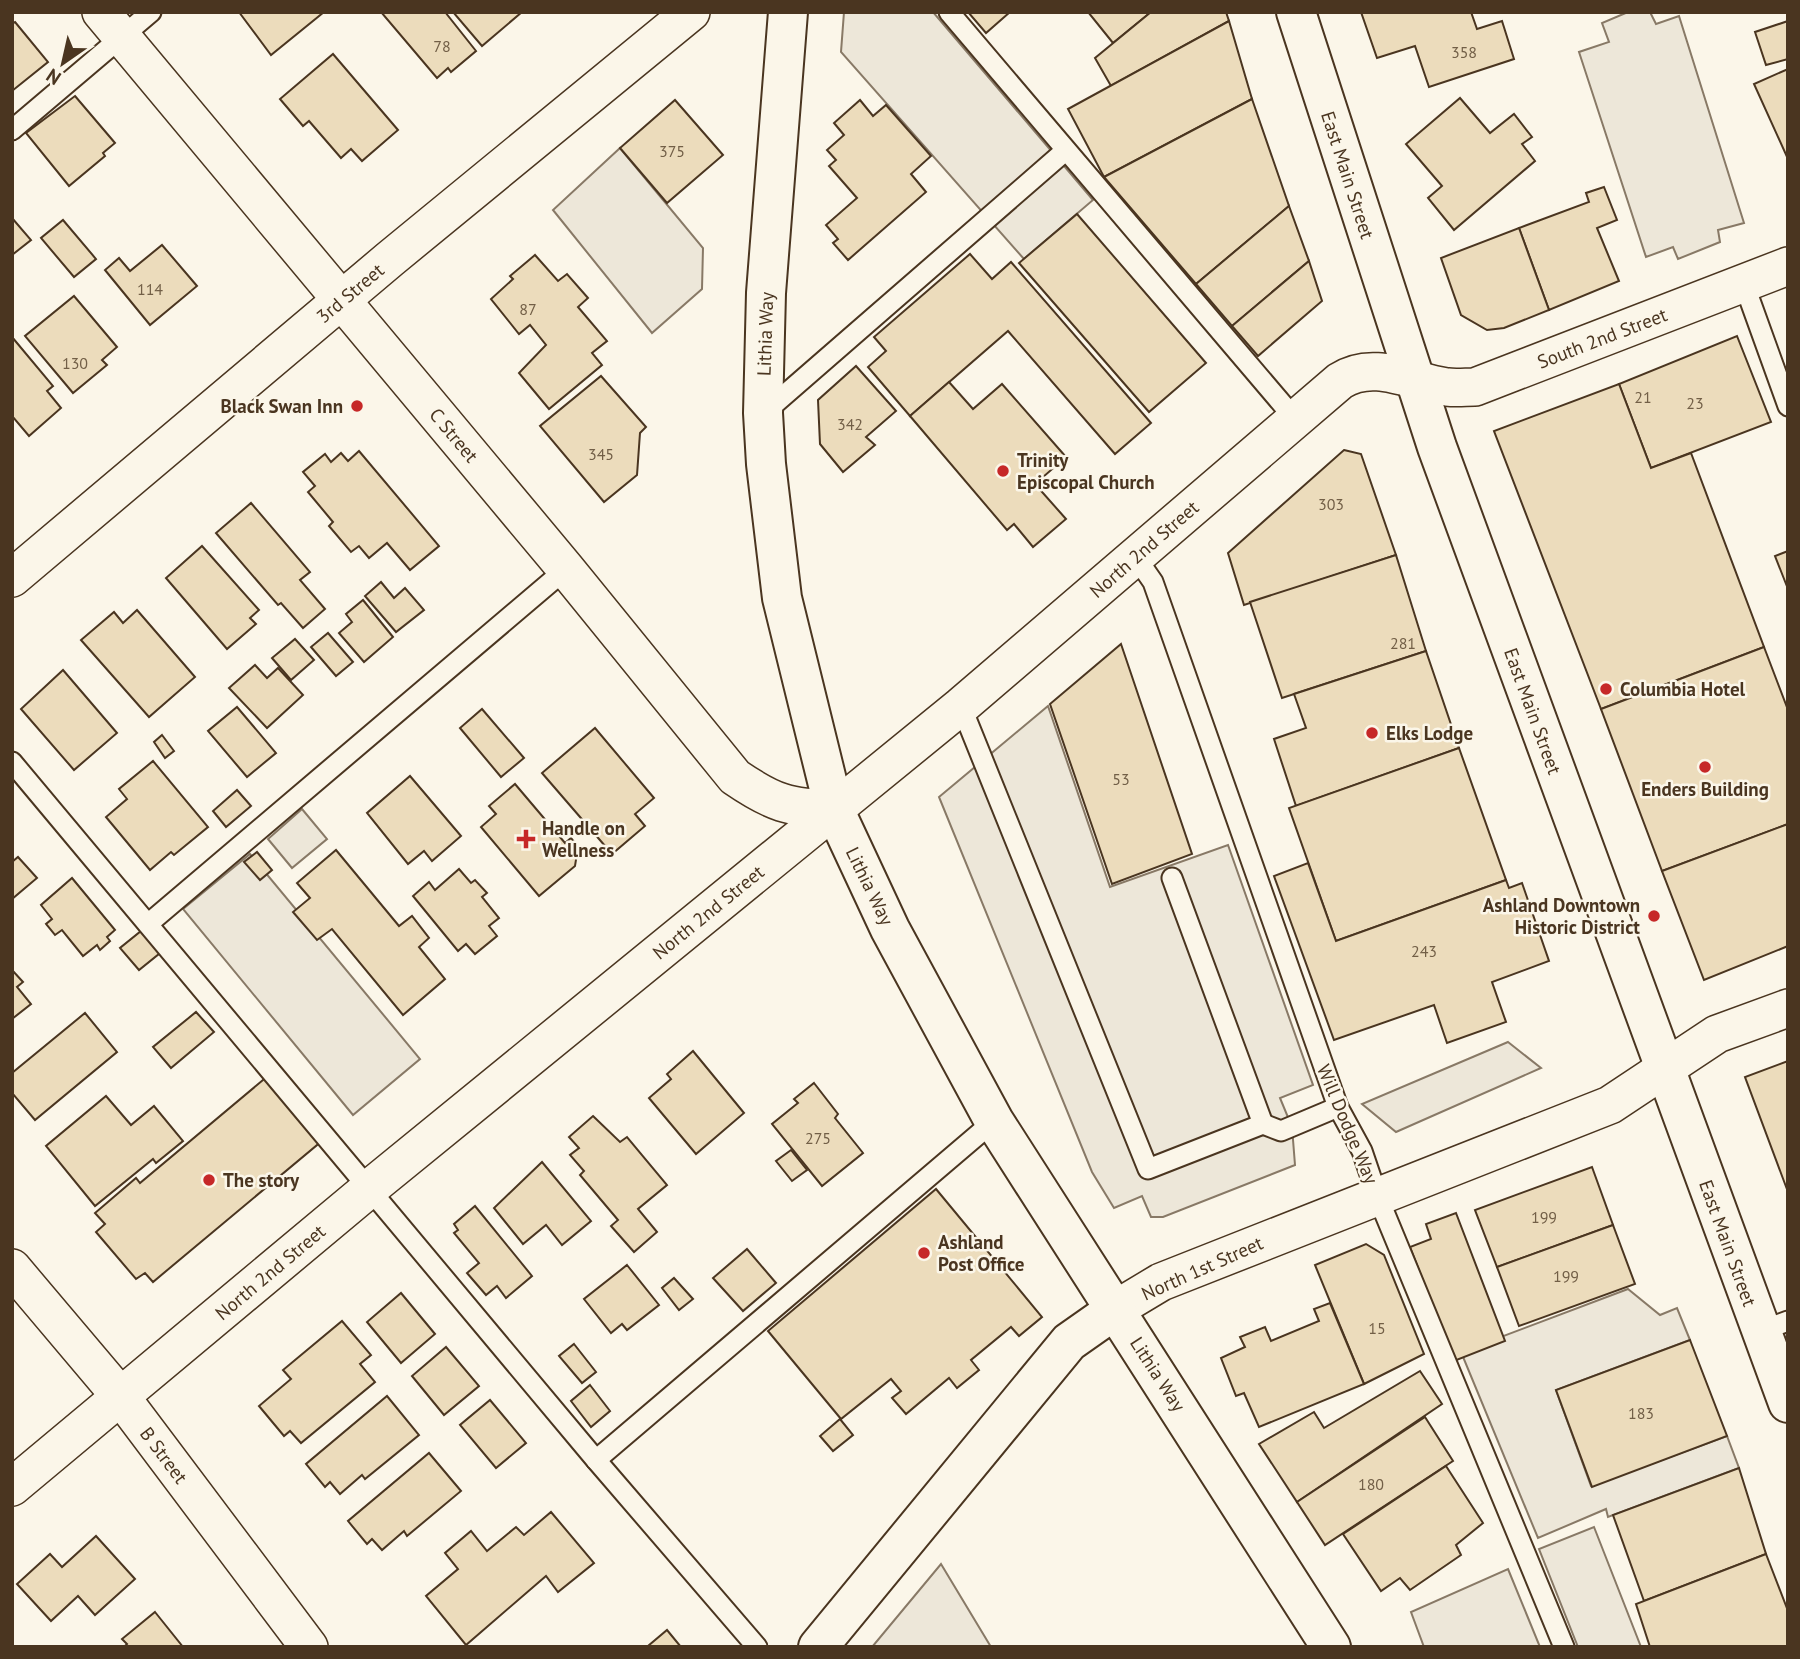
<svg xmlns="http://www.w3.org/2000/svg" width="1800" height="1659" font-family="'PT Sans',sans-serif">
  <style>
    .parking { fill: #ede7d9; stroke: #887966; stroke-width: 2 }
    .building { fill: #ecdcbc; stroke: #4a3520; stroke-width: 2 }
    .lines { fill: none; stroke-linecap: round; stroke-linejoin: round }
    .service-casing { stroke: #4a3520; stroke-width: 23 }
    .minor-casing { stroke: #4a3520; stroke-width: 40 }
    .tertiary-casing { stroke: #4a3520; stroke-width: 42 }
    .primary-casing { stroke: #4a3520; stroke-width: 42 }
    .service { stroke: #fbf6e9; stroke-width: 19 }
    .minor { stroke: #fbf6e9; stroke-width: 37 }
    .tertiary { stroke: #fbf6e9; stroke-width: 38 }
    .primary { stroke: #fbf6e9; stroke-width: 38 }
    .poi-dot { fill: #c62828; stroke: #fbf6e9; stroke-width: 2.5 }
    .labels { text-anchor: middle; stroke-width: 5; stroke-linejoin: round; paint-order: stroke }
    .number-label { font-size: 16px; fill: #725f47 }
    .street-label { font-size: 19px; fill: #4a3520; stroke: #fbf6e9 }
    .poi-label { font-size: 19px; font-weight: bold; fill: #4a3520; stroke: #fbf6e9; text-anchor: start }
  </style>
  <rect width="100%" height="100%" fill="#fbf6e9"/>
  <g class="parking">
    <polygon points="844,12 933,12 1093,200 1024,259 841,52"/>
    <polygon points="1628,12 1650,12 1656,24 1679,16 1744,223 1718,230 1720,242 1678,259 1673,247 1646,257 1579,52 1609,42 1602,23"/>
    <polygon points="620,148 703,248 702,289 652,333 553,210"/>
    <polygon points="1048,706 1110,887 1228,845 1313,1085 1280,1098 1292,1127 1295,1165 1163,1217 1151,1217 1142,1196 1114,1208 1092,1172 939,797"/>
    <polygon points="302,809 327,839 292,868 268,839"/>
    <polygon points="250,854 420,1059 353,1115 183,909"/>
    <polygon points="1508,1042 1541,1068 1396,1132 1362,1104"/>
    <polygon points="1628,1289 1660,1315 1677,1308 1690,1340 1556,1390 1591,1486 1727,1436 1739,1468 1608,1517 1606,1509 1538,1538 1461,1352"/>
    <polygon points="1594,1527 1641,1647 1578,1647 1539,1549"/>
    <polygon points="941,1564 991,1647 872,1647"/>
    <polygon points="1508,1569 1540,1647 1424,1647 1411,1612"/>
  </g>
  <g class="building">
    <polygon points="239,12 324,12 271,55"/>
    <polygon points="381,12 445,12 476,51 451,72 448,68 437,78"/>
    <polygon points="453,12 522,12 482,46"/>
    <polygon points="968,12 1010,12 986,33"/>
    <polygon points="1088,12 1151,12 1113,43"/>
    <polygon points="1151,12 1226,12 1229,21 1111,86 1095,58"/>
    <polygon points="1361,12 1471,12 1477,29 1502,21 1514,59 1429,87 1415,46 1377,58"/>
    <polygon points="1229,21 1252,99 1104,177 1068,109"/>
    <polygon points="1788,21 1788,59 1766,65 1755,32"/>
    <polygon points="15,22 48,62 12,91 12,24"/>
    <polygon points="333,54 398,130 362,161 351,149 341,158 309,121 303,126 280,99"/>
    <polygon points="1788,69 1788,159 1754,84"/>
    <polygon points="75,96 115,143 103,153 105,156 69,186 26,133"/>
    <polygon points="1460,98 1490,133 1514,114 1532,137 1522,144 1535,161 1454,230 1428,198 1442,186 1406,144"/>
    <polygon points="1252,99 1289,206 1196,284 1104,177"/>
    <polygon points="675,100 723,155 667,203 620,148"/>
    <polygon points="860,100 873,116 886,105 931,156 911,174 926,192 848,260 833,243 838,239 826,225 857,198 829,166 836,160 827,150 844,135 834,123"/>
    <polygon points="1604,187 1617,220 1597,228 1619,281 1549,310 1519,228 1589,202 1586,193"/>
    <polygon points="1289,206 1309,261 1232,326 1196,284"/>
    <polygon points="1077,214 1206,363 1149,412 1019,263"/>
    <polygon points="12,218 31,240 12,255"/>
    <polygon points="63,220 96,259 74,277 41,238"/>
    <polygon points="1519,228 1549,310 1504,328 1487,330 1461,315 1441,258"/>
    <polygon points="162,245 197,286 150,325 105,270 119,258 130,271"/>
    <polygon points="970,254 992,279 1011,262 1151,423 1115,454 1008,331 910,416 868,367 886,351 874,337"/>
    <polygon points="535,255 558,281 567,274 588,298 578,307 607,341 592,353 602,365 549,409 519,373 546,345 530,325 519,334 491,299 513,279 510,276"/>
    <polygon points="1309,261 1322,301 1258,356 1232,326"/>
    <polygon points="74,296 117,347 102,360 107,365 73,393 25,336"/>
    <polygon points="1737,336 1771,422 1651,468 1619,384"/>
    <polygon points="12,337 53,386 47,391 61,408 29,436 12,416"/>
    <polygon points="856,366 896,411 866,437 875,445 843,472 820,444 818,400"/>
    <polygon points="601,376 646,427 640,433 637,475 604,502 540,426"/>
    <polygon points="949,382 973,409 1002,384 1066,457 1035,484 1066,519 1033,547 1014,524 1007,530 910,416"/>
    <polygon points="1619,384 1651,468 1691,453 1764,647 1601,709 1494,431"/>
    <polygon points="1344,450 1361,454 1396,555 1244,605 1228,553"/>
    <polygon points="359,451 439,546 410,570 387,543 369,558 359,546 351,552 329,526 333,522 308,492 315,486 303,472 325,454 331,462 341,453 348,461"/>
    <polygon points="251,503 310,572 300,580 325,609 303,628 281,603 278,605 216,533"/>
    <polygon points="202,546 259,610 250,618 256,624 227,649 166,578"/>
    <polygon points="1788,551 1788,589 1775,556"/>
    <polygon points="1396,555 1426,651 1282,698 1250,602"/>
    <polygon points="381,582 394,598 405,588 424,610 396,632 365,596"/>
    <polygon points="363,600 393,637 364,662 339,633 352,622 346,614"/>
    <polygon points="137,610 195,677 149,717 81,640 114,612 123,623"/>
    <polygon points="328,633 353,662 336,676 311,647"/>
    <polygon points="295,639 314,660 291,680 272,658"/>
    <polygon points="1121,644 1192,854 1112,884 1050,704"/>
    <polygon points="1764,647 1788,710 1788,824 1662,871 1601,709"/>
    <polygon points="1426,651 1459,748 1296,806 1274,739 1306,728 1294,694"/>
    <polygon points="255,665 267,678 278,668 303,695 267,728 229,688"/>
    <polygon points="63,670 117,733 74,770 21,709"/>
    <polygon points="237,707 276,753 247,777 208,731"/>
    <polygon points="482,709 524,758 501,777 460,728"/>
    <polygon points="595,728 654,798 635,814 645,826 612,854 542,773"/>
    <polygon points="162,735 174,751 165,758 154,742"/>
    <polygon points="1459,748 1506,880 1336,941 1289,808"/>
    <polygon points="153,761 208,827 174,855 171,852 150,870 106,817 127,799 119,789"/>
    <polygon points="410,776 461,836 432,861 424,851 408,864 367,813"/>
    <polygon points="515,784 565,843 571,838 578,847 575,866 539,896 481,827 496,814 489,806"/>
    <polygon points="237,790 251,806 226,827 213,811"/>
    <polygon points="1788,824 1788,946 1704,980 1662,871"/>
    <polygon points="336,850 399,926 412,916 429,938 419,947 445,979 403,1015 332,929 317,940 293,912 310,898 297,883"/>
    <polygon points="257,852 272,870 260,880 244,862"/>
    <polygon points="18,857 37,878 12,899 12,862"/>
    <polygon points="1308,863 1336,941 1506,880 1509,888 1522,883 1549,961 1492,982 1506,1022 1447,1043 1434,1005 1334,1040 1274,876"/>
    <polygon points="459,869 471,883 475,880 487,893 482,897 499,918 489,926 497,936 475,954 466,944 458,951 413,896 429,882 435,890"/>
    <polygon points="72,878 115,930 107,937 110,941 100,950 97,945 83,956 62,930 55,935 46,924 52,919 41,905"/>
    <polygon points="146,927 165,949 139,970 120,948"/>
    <polygon points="12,970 23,982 17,987 31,1004 12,1019"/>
    <polygon points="196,1012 214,1032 171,1068 153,1047"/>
    <polygon points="85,1013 117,1052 35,1120 12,1093 12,1073"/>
    <polygon points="693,1051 744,1113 696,1154 649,1098 671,1079 667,1074"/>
    <polygon points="1788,1061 1788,1192 1745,1077"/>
    <polygon points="269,1075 323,1140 153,1282 145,1273 136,1279 96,1232 105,1224 95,1213 136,1178 140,1183"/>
    <polygon points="814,1083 838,1114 835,1118 863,1153 822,1186 772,1124 798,1103 794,1099"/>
    <polygon points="106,1096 131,1125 154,1106 183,1141 156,1163 153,1159 95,1206 46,1146"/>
    <polygon points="593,1116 620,1142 627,1137 667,1185 638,1209 657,1232 634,1252 611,1226 618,1220 580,1175 584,1171 570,1155 579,1148 569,1137"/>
    <polygon points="791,1150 807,1170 792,1181 776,1161"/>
    <polygon points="542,1162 591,1221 562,1245 546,1225 523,1244 494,1208"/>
    <polygon points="1592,1167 1613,1225 1497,1267 1475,1210"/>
    <polygon points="936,1189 1042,1317 1019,1336 1011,1327 971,1360 979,1370 957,1388 949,1378 906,1414 892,1398 901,1391 891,1379 841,1419 768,1331"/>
    <polygon points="475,1206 532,1276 506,1298 497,1286 486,1295 467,1273 479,1263 454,1233 458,1230 454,1224"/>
    <polygon points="1456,1213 1505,1341 1454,1361 1410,1247 1431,1239 1426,1224"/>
    <polygon points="1613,1225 1635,1284 1519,1326 1497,1267"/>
    <polygon points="1366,1244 1384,1255 1424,1354 1364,1384 1315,1265"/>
    <polygon points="747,1249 776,1283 743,1311 713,1278"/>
    <polygon points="627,1265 659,1305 627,1330 622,1324 611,1333 584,1299"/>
    <polygon points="674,1278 693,1299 679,1310 662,1288"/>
    <polygon points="401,1293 435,1334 401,1363 367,1322"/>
    <polygon points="1330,1303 1364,1384 1259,1427 1244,1393 1236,1396 1221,1358 1245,1347 1240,1337 1265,1327 1271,1341 1319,1321 1314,1309"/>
    <polygon points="342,1321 371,1355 360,1364 375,1382 301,1443 290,1431 284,1436 259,1406 291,1379 283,1370"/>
    <polygon points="1690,1340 1727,1436 1592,1487 1556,1390"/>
    <polygon points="574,1344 596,1372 582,1383 559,1356"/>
    <polygon points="446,1347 479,1386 444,1415 412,1376"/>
    <polygon points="1420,1371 1442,1404 1297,1502 1259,1444 1314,1412 1324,1428"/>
    <polygon points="590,1385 610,1411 591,1427 571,1401"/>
    <polygon points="387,1396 419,1435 365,1479 362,1475 340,1494 330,1482 325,1487 306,1464"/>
    <polygon points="490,1400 526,1443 496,1468 460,1425"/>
    <polygon points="1425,1417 1453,1461 1325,1545 1297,1502"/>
    <polygon points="840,1419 853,1435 833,1451 820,1436"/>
    <polygon points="429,1453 461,1491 407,1536 404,1531 382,1550 372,1539 367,1544 348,1521"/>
    <polygon points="1446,1466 1483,1523 1456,1545 1461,1555 1410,1590 1400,1578 1381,1591 1343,1534"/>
    <polygon points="1739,1468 1766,1554 1644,1601 1613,1515"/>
    <polygon points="551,1512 594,1563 558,1592 546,1576 466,1645 426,1596 458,1569 445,1553 471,1531 487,1551 516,1527 524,1535"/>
    <polygon points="96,1536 135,1579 95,1615 78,1596 51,1621 17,1584 50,1554 62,1567"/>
    <polygon points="1766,1554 1788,1611 1788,1647 1650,1647 1636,1604"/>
    <polygon points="155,1612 183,1647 124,1647 127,1644 122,1639"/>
    <polygon points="667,1630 681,1647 648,1647 648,1646"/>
  </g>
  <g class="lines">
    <defs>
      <g id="service">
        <polyline points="949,12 1295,419"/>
        <polyline points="12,130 151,12"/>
        <polyline points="1744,284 1788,406"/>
        <polyline points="765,412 1065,151"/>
        <polyline points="1135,556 1153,582 1338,1107 1362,1151 1377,1195 1564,1647"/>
        <polyline points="961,706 1148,1169 1263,1124 1172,878"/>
        <polyline points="12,762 596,1460 757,1647"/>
        <polyline points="148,924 566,569"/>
        <polyline points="1263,1124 1281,1131 1338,1107"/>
        <polyline points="1761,1331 1788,1321"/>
        <polyline points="596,1460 994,1121"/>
      </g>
      <g id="minor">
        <path d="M 101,12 L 566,569 L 735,777 C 773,803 789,808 834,809"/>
        <polyline points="12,578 390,259 691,12"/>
        <polyline points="12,1268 121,1397 309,1647"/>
        <polyline points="1116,1309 1161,1282 1610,1105 1717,1034 1788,1008"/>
        <path d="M 12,1487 L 370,1188 L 961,706 L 1340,381 C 1374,359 1411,382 1447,387 C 1456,388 1466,387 1475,387 L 1788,266"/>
      </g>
      <polyline id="tertiary" points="818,1647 1069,1342 1116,1309"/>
      <g id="primary">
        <polyline points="788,12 766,293 763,413 766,464 782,598 834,809 890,929 994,1121 1331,1647"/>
        <polyline points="1296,12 1437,447 1788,1403"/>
      </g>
    </defs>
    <use href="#service" class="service-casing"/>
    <use href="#minor" class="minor-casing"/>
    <use href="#tertiary" class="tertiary-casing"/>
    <use href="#primary" class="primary-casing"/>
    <use href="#service" class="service"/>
    <use href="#minor" class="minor"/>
    <use href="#tertiary" class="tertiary"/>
    <use href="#primary" class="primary"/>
  </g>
  <g class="poi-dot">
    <circle cx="357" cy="406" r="7"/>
    <circle cx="1003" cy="471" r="7"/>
    <circle cx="1606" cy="689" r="7"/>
    <circle cx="1372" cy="733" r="7"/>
    <circle cx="1705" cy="767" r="7"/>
    <path d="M522.5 828.5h7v7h7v7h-7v7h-7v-7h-7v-7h7z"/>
    <circle cx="1654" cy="916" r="7"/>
    <circle cx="209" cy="1180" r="7"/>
    <circle cx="924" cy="1253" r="7"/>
  </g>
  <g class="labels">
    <g class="number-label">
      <text x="442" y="52">78</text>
      <text x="1464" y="58">358</text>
      <text x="672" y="157">375</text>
      <text x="150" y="295">114</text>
      <text x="528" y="315">87</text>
      <text x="75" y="369">130</text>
      <text x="1643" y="403">21</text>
      <text x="1695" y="409">23</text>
      <text x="850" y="430">342</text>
      <text x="601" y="460">345</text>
      <text x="1331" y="510">303</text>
      <text x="1403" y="649">281</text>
      <text x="1121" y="785">53</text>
      <text x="1424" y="957">243</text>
      <text x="818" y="1144">275</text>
      <text x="1544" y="1223">199</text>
      <text x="1566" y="1282">199</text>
      <text x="1377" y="1334">15</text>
      <text x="1641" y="1419">183</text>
      <text x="1371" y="1490">180</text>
    </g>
    <g class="street-label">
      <text transform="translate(1348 175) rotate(72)" y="7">East Main Street</text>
      <text transform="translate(350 293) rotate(-40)" y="7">3rd Street</text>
      <text transform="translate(765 334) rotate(-88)" y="7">Lithia Way</text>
      <text transform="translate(1602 338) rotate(-21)" y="7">South 2nd Street</text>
      <text transform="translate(454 435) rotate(50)" y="7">C Street</text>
      <text transform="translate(1144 549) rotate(-41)" y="7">North 2nd Street</text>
      <text transform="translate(1533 711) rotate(70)" y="7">East Main Street</text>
      <text transform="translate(870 886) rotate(64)" y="7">Lithia Way</text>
      <text transform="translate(708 912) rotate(-39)" y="7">North 2nd Street</text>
      <text transform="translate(1348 1124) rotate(67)" y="7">Will Dodge Way</text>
      <text transform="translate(1728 1243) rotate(70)" y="7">East Main Street</text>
      <text transform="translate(1202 1268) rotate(-24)" y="7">North 1st Street</text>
      <text transform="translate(270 1272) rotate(-40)" y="7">North 2nd Street</text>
      <text transform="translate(1158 1374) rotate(57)" y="7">Lithia Way</text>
      <text transform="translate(164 1455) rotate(53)" y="7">B Street</text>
    </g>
    <g class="poi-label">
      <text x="343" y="413" text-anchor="end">Black Swan Inn</text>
      <text x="1017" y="467">Trinity<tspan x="1017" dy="22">Episcopal Church</tspan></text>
      <text x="1620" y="696">Columbia Hotel</text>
      <text x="1386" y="740">Elks Lodge</text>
      <text x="1705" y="796" text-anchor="middle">Enders Building</text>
      <text x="542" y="835">Handle on<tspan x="542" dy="22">Wellness</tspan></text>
      <text x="1640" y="912" text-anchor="end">Ashland Downtown<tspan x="1640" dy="22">Historic District</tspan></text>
      <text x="223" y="1187">The story</text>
      <text x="938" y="1249">Ashland<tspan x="938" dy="22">Post Office</tspan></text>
    </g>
  </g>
  <rect width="1800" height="1659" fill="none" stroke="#4a3520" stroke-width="28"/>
  <g transform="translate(63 63) rotate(214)" stroke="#fbf6e9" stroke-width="5" paint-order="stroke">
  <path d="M0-5L12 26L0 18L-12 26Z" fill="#4a3520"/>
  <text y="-10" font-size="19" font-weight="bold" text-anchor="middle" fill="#4a3520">N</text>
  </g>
</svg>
